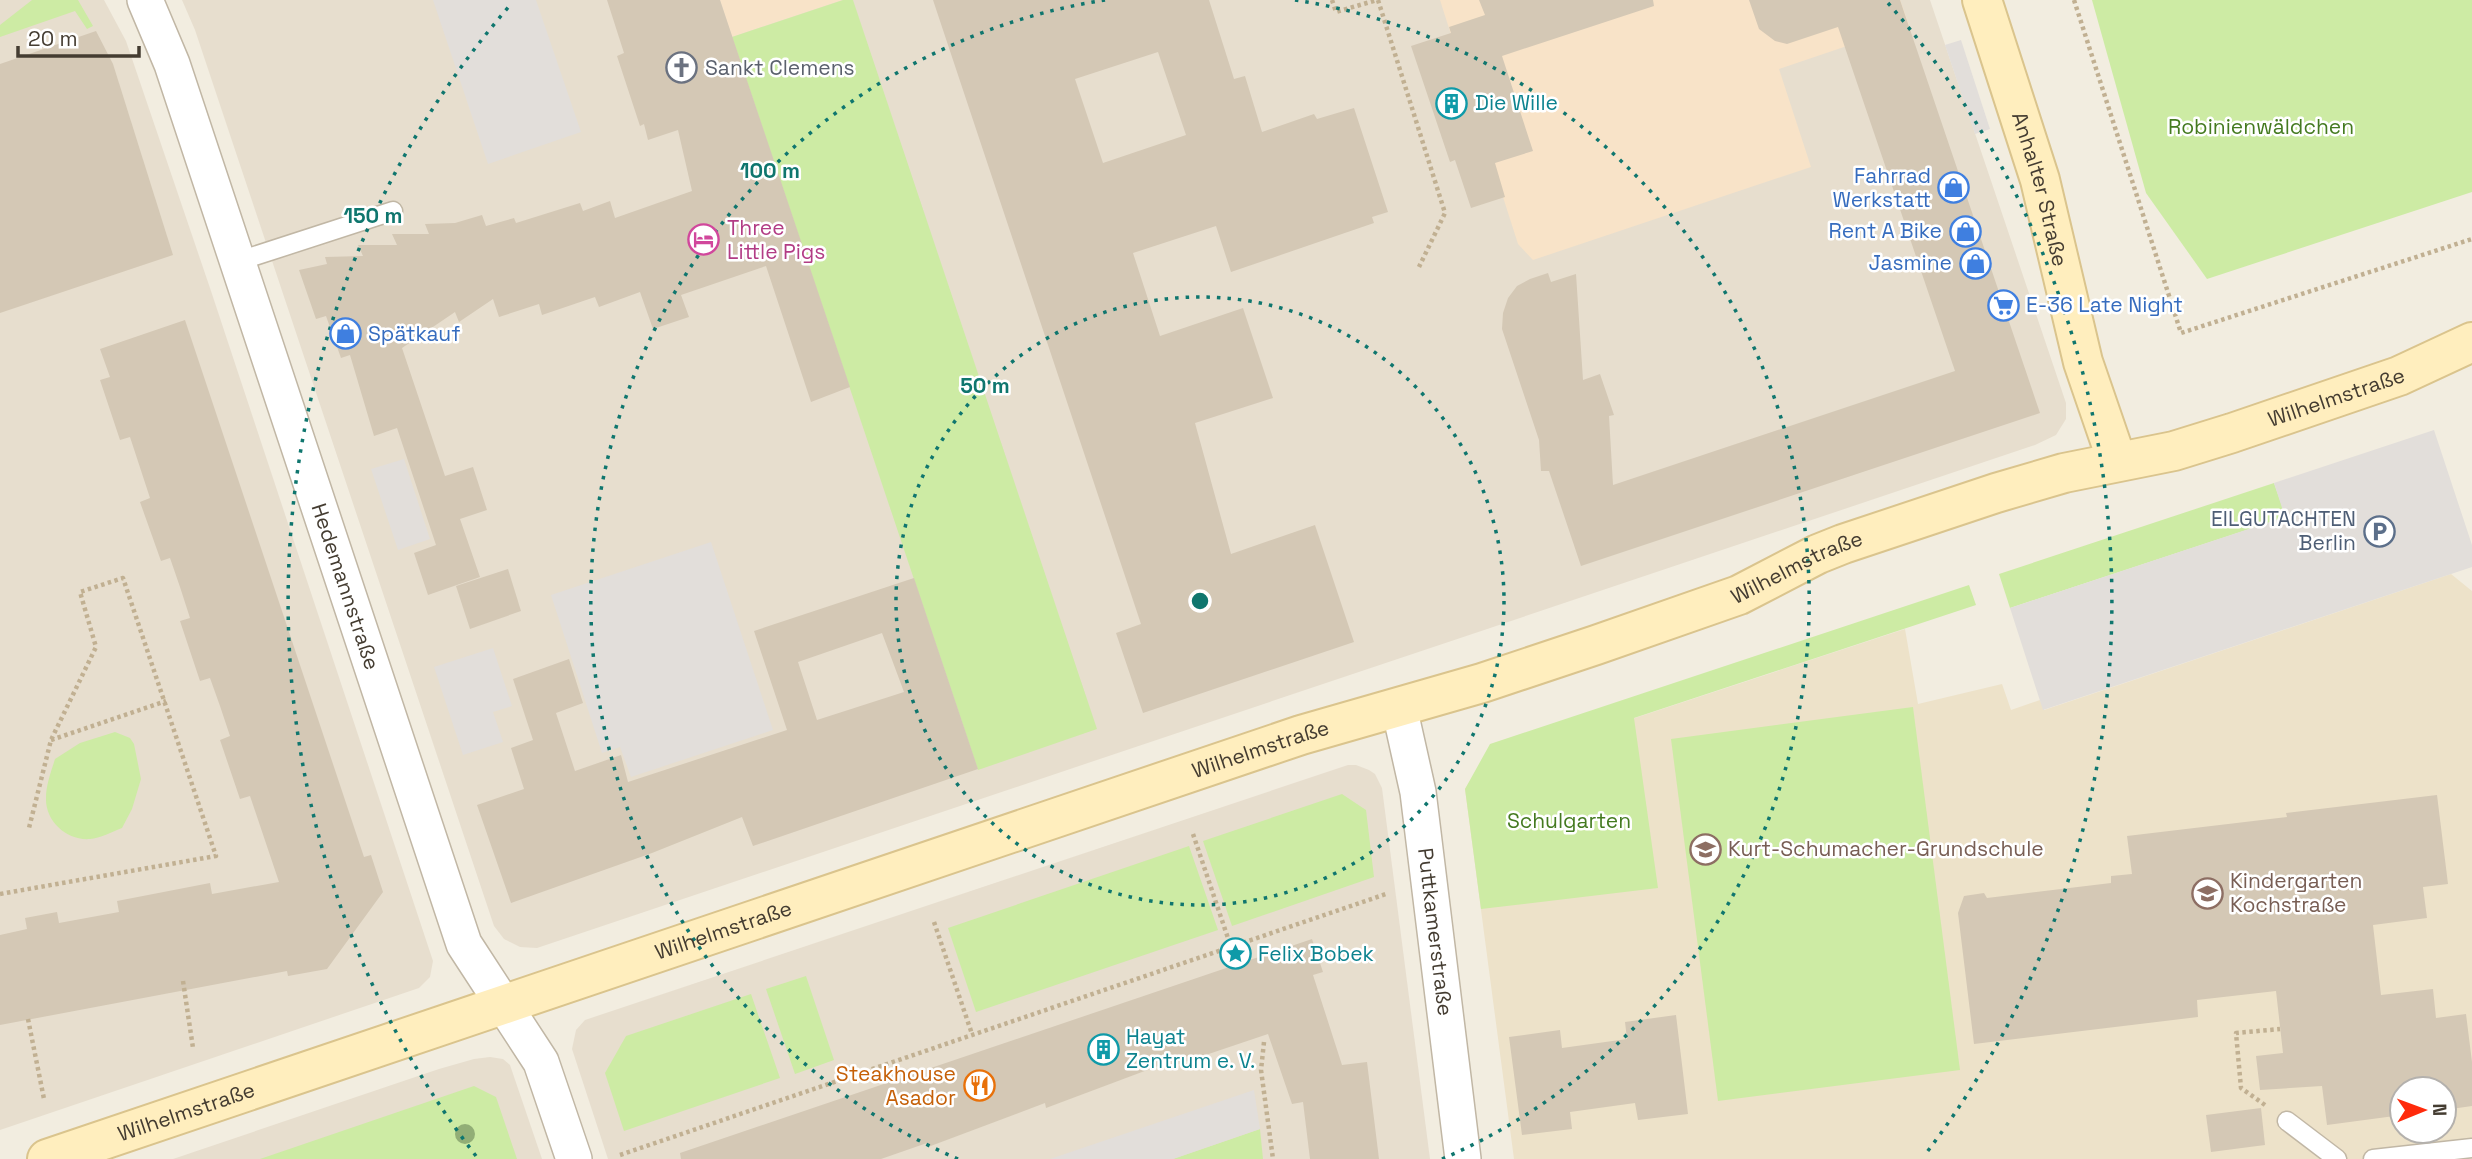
<svg xmlns="http://www.w3.org/2000/svg" width="2472" height="1159" font-family="'Space Grotesk',sans-serif">
  <style>
    .residential { fill: #e7dece }
    .commercial { fill: #f8e3c8 }
    .education { fill: #ede2c9; fill-rule: evenodd }
    .green { fill: #cdeba4 }
    .parking { fill: #e2deda }
    .building { fill: #d4c8b5; fill-rule: evenodd }
    .lines { fill: none; stroke-linecap: round; stroke-linejoin: round }
    .lane-casing { stroke: #c1b7a5; stroke-width: 21 }
    .street-casing { stroke: #c1b7a5; stroke-width: 38 }
    .secondary-casing { stroke: #dac48d; stroke-width: 42 }
    .path { stroke: #c1b092; stroke-width: 4.5; stroke-dasharray: 3.5 3.5; stroke-linecap: butt }
    .lane { stroke: #fff; stroke-width: 18 }
    .street { stroke: #fff; stroke-width: 35 }
    .secondary { stroke: #ffeebe; stroke-width: 38 }
    .tree { fill: #92ae76 }
    .ring { fill: none; stroke: #0f766e; stroke-width: 3.5; stroke-dasharray: 3.5 7 }
    .labels { text-anchor: middle; stroke-width: 5; stroke-linejoin: round; paint-order: stroke }
    .worship-label { font-size: 21px; fill: #5b616d; stroke: #fff; text-anchor: start }
    .culture-label { font-size: 21px; fill: #0d838f; stroke: #fff; text-anchor: start }
    .park-label { font-size: 21px; fill: #447a20; stroke: #fff }
    .shop-label { font-size: 21px; fill: #366cbe; stroke: #fff; text-anchor: end }
    .street-label { font-size: 21px; fill: #443c31; stroke: #fff }
    .hotel-label { font-size: 21px; fill: #b23c85; stroke: #fff; text-anchor: start }
    .service-label { font-size: 21px; fill: #4e5e75; stroke: #fff; text-anchor: end }
    .education-label { font-size: 21px; fill: #785e54; stroke: #fff; text-anchor: start }
    .food-label { font-size: 21px; fill: #c56008; stroke: #fff; text-anchor: end }
    .centre { fill: #0f766e; stroke: #fff; stroke-width: 3.5 }
    .ring-label { font-size: 21px; text-anchor: middle; font-weight: bold; fill: #0f766e; stroke: #fff; stroke-width: 5; stroke-linejoin: round; paint-order: stroke }
  </style>
  <rect width="100%" height="100%" fill="#f2ede0"/>
  <g class="residential">
    <polygon points="0,0 104,0 126,41 211,291 433,961 430,977 419,988 0,1130"/>
    <polygon points="182,0 1930,0 2066,403 2066,419 2056,435 2035,445 537,948 520,947 504,939 494,926 195,30"/>
    <polygon points="1348,765 1356,765 1369,770 1375,774 1382,788 1430,1159 608,1159 572,1049 576,1030 585,1020"/>
    <polygon points="490,1057 503,1059 510,1065 542,1159 173,1159 439,1069 474,1059"/>
  </g>
  <g class="commercial">
    <polygon points="720,0 843,0 732,37"/>
    <polygon points="1440,0 1900,0 1909,25 1779,69 1811,167 1533,260 1518,244"/>
  </g>
  <path class="education" d="M 2451,574 L 2472,591 L 2472,1159 L 1514,1159 L 1465,789 L 1477,770 L 1905,629 L 1918,704 L 2002,684 L 2011,710 L 2040,700 L 2044,710 ZM 2402,1089 L 2444,1089 L 2444,1131 L 2402,1131 Z"/>
  <g class="green">
    <polygon points="32,0 78,0 93,26 87,29 75,11 0,37 0,25"/>
    <polygon points="843,0 853,0 1097,729 978,770 732,37"/>
    <polygon points="2092,0 2472,0 2472,192 2207,279 2146,193"/>
    <polygon points="2274,483 2286,517 2010,608 1999,574"/>
    <polygon points="1969,585 1976,605 1634,718 1658,888 1481,909 1465,789 1490,744"/>
    <polygon points="1913,707 1960,1070 1718,1101 1671,739"/>
    <path d="M 115,732 L 130,738 L 134,744 L 141,779 L 132,809 L 122,828 C 112,832 100,838 90,839 C 67,841 45,821 46,798 C 46,785 51,772 55,759 L 80,743 Z"/>
    <polygon points="1342,794 1366,810 1374,877 1232,926 1203,841"/>
    <polygon points="1189,846 1218,930 976,1012 948,928"/>
    <polygon points="806,976 834,1060 795,1074 766,989"/>
    <polygon points="751,994 780,1078 624,1131 605,1073 626,1036"/>
    <polygon points="474,1086 496,1097 517,1159 260,1159"/>
    <polygon points="1260,1129 1263,1159 1173,1159"/>
  </g>
  <g class="parking">
    <polygon points="433,0 536,0 581,132 488,164"/>
    <polygon points="1961,40 1990,129 1975,134 1945,45"/>
    <polygon points="2434,430 2472,545 2472,567 2043,710 2010,608 2285,517 2274,483"/>
    <polygon points="404,459 430,539 398,550 371,469"/>
    <polygon points="711,542 773,730 631,777 620,747 602,753 551,595"/>
    <polygon points="493,648 512,706 493,712 503,742 463,755 434,667"/>
    <polygon points="1254,1090 1260,1129 1173,1159 1050,1159"/>
  </g>
  <g class="building">
    <polygon points="607,0 720,0 850,387 811,402 766,266 681,295 689,317 653,329 640,292 599,307 595,297 542,315 539,304 499,317 493,299 459,322 455,312 402,348 445,476 473,467 487,510 460,519 480,577 428,595 414,553 436,545 397,428 374,436 350,355 341,358 326,316 316,319 299,270 327,264 325,257 363,256 358,245 397,245 392,234 429,234 425,224 455,223 482,215 486,226 514,218 516,223 580,203 583,211 610,201 615,218 692,191 678,130 648,140 644,124 640,126 617,56 624,53"/>
    <path d="M 933,0 L 1209,0 L 1234,79 L 1245,76 L 1262,132 L 1314,114 L 1317,119 L 1354,108 L 1388,212 L 1372,217 L 1374,223 L 1231,272 L 1216,226 L 1133,253 L 1160,336 L 1243,308 L 1273,398 L 1195,423 L 1231,554 L 1315,525 L 1354,642 L 1143,713 L 1116,633 L 1141,624 ZM 1158,52 L 1186,135 L 1103,163 L 1075,79 Z"/>
    <polygon points="1479,0 1653,0 1654,6 1502,56 1533,151 1495,163 1505,197 1471,208 1455,160 1450,162 1411,46 1451,33 1449,27 1485,15"/>
    <polygon points="1749,0 1900,0 2040,413 1581,566 1549,471 1541,471 1539,440 1502,329 1503,313 1508,298 1517,286 1530,279 1548,273 1551,282 1576,274 1583,380 1600,374 1614,415 1609,416 1613,485 1955,371 1838,27 1787,44 1775,41 1759,29"/>
    <polygon points="96,31 113,64 173,255 0,313 0,64"/>
    <polygon points="185,320 364,857 371,855 383,892 327,969 288,976 287,971 0,1025 0,935 27,929 25,918 57,912 59,923 119,912 117,901 210,883 212,894 279,882 250,796 240,799 220,740 230,736 220,706 210,678 200,681 180,621 190,618 180,587 170,558 161,561 140,502 150,498 130,437 120,440 100,380 110,377 100,349"/>
    <polygon points="508,569 521,611 470,629 456,586"/>
    <path d="M 914,578 L 978,769 L 753,846 L 742,817 L 652,853 L 511,903 L 477,805 L 524,789 L 511,748 L 533,740 L 513,679 L 569,659 L 583,703 L 556,713 L 575,771 L 621,755 L 628,782 L 787,730 L 754,631 ZM 882,633 L 904,692 L 817,720 L 798,662 Z"/>
    <polygon points="2437,795 2448,884 2423,887 2427,918 2373,925 2381,995 2433,989 2436,1018 2466,1014 2472,1062 2472,1106 2444,1110 2444,1089 2402,1089 2402,1115 2327,1125 2322,1086 2260,1090 2256,1056 2283,1053 2276,991 2197,1000 2198,1017 1974,1044 1958,913 1964,896 1984,893 1987,898 2111,883 2111,876 2132,874 2127,836 2287,817 2286,813"/>
    <polygon points="1312,939 1323,972 1313,975 1342,1065 1367,1062 1379,1159 1310,1159 1303,1102 1292,1104 1268,1034 1167,1068 1166,1063 1046,1108 1045,1103 928,1147 927,1143 881,1159 681,1159 680,1153"/>
    <polygon points="1676,1015 1688,1114 1638,1120 1635,1103 1570,1112 1572,1129 1522,1135 1509,1037 1560,1030 1562,1048 1627,1039 1625,1022"/>
    <polygon points="2261,1108 2265,1145 2211,1152 2206,1115"/>
  </g>
  <g class="lines">
    <defs>
      <g id="lane">
        <polyline points="236,262 393,211"/>
        <polyline points="2287,1121 2337,1159"/>
        <polyline points="2373,1159 2472,1148"/>
      </g>
      <g id="street">
        <path id="s1" d="M 145,0 L 172,64 L 464,944 L 541,1062 L 574,1159"/>
        <path id="s2" d="M 1399,707 L 1418,792 L 1463,1159"/>
      </g>
      <g id="secondary">
        <path id="s3" d="M 1982,0 L 2040,180 L 2083,362 L 2117,461"/>
        <path id="s4" d="M 47,1159 L 1301,735 L 1482,683 L 1596,645 L 1739,595 L 1818,554 L 1843,544 L 1996,493 L 2064,473 L 2174,451 L 2232,433 L 2399,376 L 2472,342"/>
      </g>
    </defs>
    <use href="#lane" class="lane-casing"/>
    <use href="#street" class="street-casing"/>
    <use href="#secondary" class="secondary-casing"/>
    <g class="path">
      <polyline points="1332,0 1336,12 1377,0"/>
      <polyline points="1378,0 1445,213 1419,267"/>
      <polyline points="2074,0 2181,333 2472,239"/>
      <polyline points="51,740 166,701"/>
      <polyline points="1193,834 1237,965"/>
      <polyline points="0,894 216,856 123,578 80,592 96,647 51,740 29,828"/>
      <polyline points="934,922 972,1034"/>
      <polyline points="183,981 193,1048"/>
      <polyline points="28,1019 44,1099"/>
      <polyline points="1264,1042 1261,1070 1273,1159"/>
      <polyline points="2265,1105 2241,1088 2236,1033 2280,1029"/>
      <polyline points="620,1155 1386,894"/>
    </g>
    <use href="#lane" class="lane"/>
    <use href="#street" class="street"/>
    <use href="#secondary" class="secondary"/>
  </g>
  <circle class="tree" cx="465" cy="1134" r="10"/>
  <g class="ring">
    <circle cx="1200" cy="601" r="304"/>
    <path d="M958 1159A608 608 0 0 1 1105 0M1295 0A608 608 0 0 1 1442 1159"/>
    <path d="M476 1156A912 912 0 0 1 512 3M1888 3A912 912 0 0 1 1924 1156"/>
  </g>
  <defs>
    <symbol id="church-ring" viewBox="-11 -11 22 22"><circle r="9.5" fill="#fff" stroke="#6b7280" stroke-width="1.5"/><path d="M-1.2-6h2.4v3.5h3.3v2.4h-3.3V6h-2.4V-.1h-3.3v-2.4h3.3Z" fill="#6b7280"/></symbol>
    <symbol id="building-ring" viewBox="-11 -11 22 22"><circle r="9.5" fill="#fff" stroke="#0f9aa8" stroke-width="1.5"/><path d="M-4-6H4V6H1V3H-1V6H-4ZM-2.5-4.3h1.7v1.8h-1.7ZM.8-4.3h1.7v1.8H.8ZM-2.5-1h1.7V.8h-1.7ZM.8-1h1.7V.8H.8Z" fill="#0f9aa8"/></symbol>
    <symbol id="shop-ring" viewBox="-11 -11 22 22"><circle r="9.5" fill="#fff" stroke="#3f7fe0" stroke-width="1.5"/><path d="M-5-2.5h2.3a2.7 3.5 0 0 1 5.4 0H5L5.5 6h-11ZM-1.5-2.5h3a1.5 2.3 0 0 0-3 0Z" fill="#3f7fe0"/></symbol>
    <symbol id="hotel-ring" viewBox="-11 -11 22 22"><circle r="9.5" fill="#fff" stroke="#d1479c" stroke-width="1.5"/><path d="M-6-4.5h1.5V1H6V5H4.5V3h-9V5H-6ZM-4 0a1.8 1.8 0 1 1 3.6 0ZM.5 0V-2.5h3Q6-2.5 6 0Z" fill="#d1479c"/></symbol>
    <symbol id="supermarket-ring" viewBox="-11 -11 22 22"><circle r="9.5" fill="#fff" stroke="#3f7fe0" stroke-width="1.5"/><path d="M-6-5.5h2.5l.6 2H6L4.5 2H-2.5L-4.4-4H-6ZM-1.5 3.2a1.3 1.3 0 1 0 .1 0ZM3 3.2a1.3 1.3 0 1 0 .1 0Z" fill="#3f7fe0"/></symbol>
    <symbol id="parking-ring" viewBox="-11 -11 22 22"><circle r="9.5" fill="#fff" stroke="#5c6f8a" stroke-width="1.5"/><path d="M-3.5-5.5H1a3.5 3.5 0 0 1 0 7H-1V5.5H-3.5ZM-1-3.4V-.6H.8a1.4 1.4 0 0 0 0-2.8Z" fill="#5c6f8a"/></symbol>
    <symbol id="school-ring" viewBox="-11 -11 22 22"><circle r="9.5" fill="#fff" stroke="#8d6e63" stroke-width="1.5"/><path d="M0-5L7-2L0 1L-7-2ZM-4 1L0 2.5L4 1V4Q0 6-4 4Z" fill="#8d6e63"/></symbol>
    <symbol id="sight-ring" viewBox="-11 -11 22 22"><circle r="9.5" fill="#fff" stroke="#0f9aa8" stroke-width="1.5"/><path d="M0-6L1.8-2.2L6-1.7L2.9 1.2L3.7 5.4L0 3.3L-3.7 5.4L-2.9 1.2L-6-1.7L-1.8-2.2Z" fill="#0f9aa8"/></symbol>
    <symbol id="restaurant-ring" viewBox="-11 -11 22 22"><circle r="9.5" fill="#fff" stroke="#e8710a" stroke-width="1.5"/><path d="M-5-6h1v4h1v-4h1v4h1v-4h1v5L-1.5 .5V6h-2V.5L-5-1ZM5-6V6H3V1.5H1.5Q1.5-4 5-6Z" fill="#e8710a"/></symbol>
  </defs>
  <g fill-rule="evenodd">
    <use href="#church-ring" x="664" y="50" width="35" height="35"/>
    <use href="#building-ring" x="1434" y="86" width="35" height="35"/>
    <use href="#shop-ring" x="1936" y="170" width="35" height="35"/>
    <use href="#shop-ring" x="1948" y="214" width="35" height="35"/>
    <use href="#hotel-ring" x="686" y="222" width="35" height="35"/>
    <use href="#shop-ring" x="1958" y="246" width="35" height="35"/>
    <use href="#supermarket-ring" x="1986" y="288" width="35" height="35"/>
    <use href="#shop-ring" x="328" y="316" width="35" height="35"/>
    <use href="#parking-ring" x="2362" y="514" width="35" height="35"/>
    <use href="#school-ring" x="1688" y="832" width="35" height="35"/>
    <use href="#school-ring" x="2190" y="876" width="35" height="35"/>
    <use href="#sight-ring" x="1218" y="936" width="35" height="35"/>
    <use href="#building-ring" x="1086" y="1032" width="35" height="35"/>
    <use href="#restaurant-ring" x="962" y="1068" width="35" height="35"/>
  </g>
  <g class="labels">
    <g class="worship-label">
      <text x="705" y="75">Sankt Clemens</text>
    </g>
    <g class="culture-label">
      <text x="1475" y="110">Die Wille</text>
      <text x="1258" y="961">Felix Bobek</text>
      <text x="1126" y="1044">Hayat<tspan x="1126" dy="24">Zentrum e. V.</tspan></text>
    </g>
    <g class="park-label">
      <text x="2261" y="134">Robinienwäldchen</text>
      <text x="1569" y="828">Schulgarten</text>
    </g>
    <g class="shop-label">
      <text x="1931" y="183">Fahrrad<tspan x="1931" dy="24">Werkstatt</tspan></text>
      <text x="1942" y="238">Rent A Bike</text>
      <text x="1952" y="270">Jasmine</text>
      <text x="2026" y="312" text-anchor="start">E-36 Late Night</text>
      <text x="368" y="341" text-anchor="start">Spätkauf</text>
    </g>
    <g class="street-label">
      <text dy="7" stroke="none"><textPath href="#s3" startOffset="198">Anhalter Straße</textPath></text>
      <text dy="7" stroke="none"><textPath href="#s4" startOffset="2415">Wilhelmstraße</textPath></text>
      <text dy="7" stroke="none"><textPath href="#s4" startOffset="1848">Wilhelmstraße</textPath></text>
      <text dy="7" stroke="none"><textPath href="#s1" startOffset="620">Hedemannstraße</textPath></text>
      <text dy="7" stroke="none"><textPath href="#s4" startOffset="1281">Wilhelmstraße</textPath></text>
      <text dy="7" stroke="none"><textPath href="#s4" startOffset="714">Wilhelmstraße</textPath></text>
      <text dy="7" stroke="none"><textPath href="#s2" startOffset="228">Puttkamerstraße</textPath></text>
      <text dy="7" stroke="none"><textPath href="#s4" startOffset="147">Wilhelmstraße</textPath></text>
    </g>
    <g class="hotel-label">
      <text x="727" y="235">Three<tspan x="727" dy="24">Little Pigs</tspan></text>
    </g>
    <g class="service-label">
      <text x="2356" y="526">EILGUTACHTEN<tspan x="2356" dy="24">Berlin</tspan></text>
    </g>
    <g class="education-label">
      <text x="1728" y="856">Kurt-Schumacher-Grundschule</text>
      <text x="2230" y="888">Kindergarten<tspan x="2230" dy="24">Kochstraße</tspan></text>
    </g>
    <g class="food-label">
      <text x="956" y="1081">Steakhouse<tspan x="956" dy="24">Asador</tspan></text>
    </g>
  </g>
  <circle cx="1200" cy="601" r="10" class="centre"/>
  <g class="ring-label">
    <text x="770" y="178">100 m</text>
    <text x="373" y="223">150 m</text>
    <text x="985" y="393">50 m</text>
  </g>
  <g transform="translate(2423 1110) rotate(89)"><circle r="33" fill="#ffffff" stroke="#b4b1ad" stroke-width="2"/>
  <path d="M0-5L12 26L0 18L-12 26Z" fill="#ff2a0b"/>
  <text y="-10" font-size="19" font-weight="bold" text-anchor="middle" fill="#443c31">N</text>
  </g>
  <path d="M18 46v10h121v-10" fill="none" stroke="#443c31" stroke-width="3.5"/>
  <text x="28" y="46" font-size="21" fill="#443c31" stroke="#ffffff" stroke-width="5" paint-order="stroke">20 m</text>
</svg>
